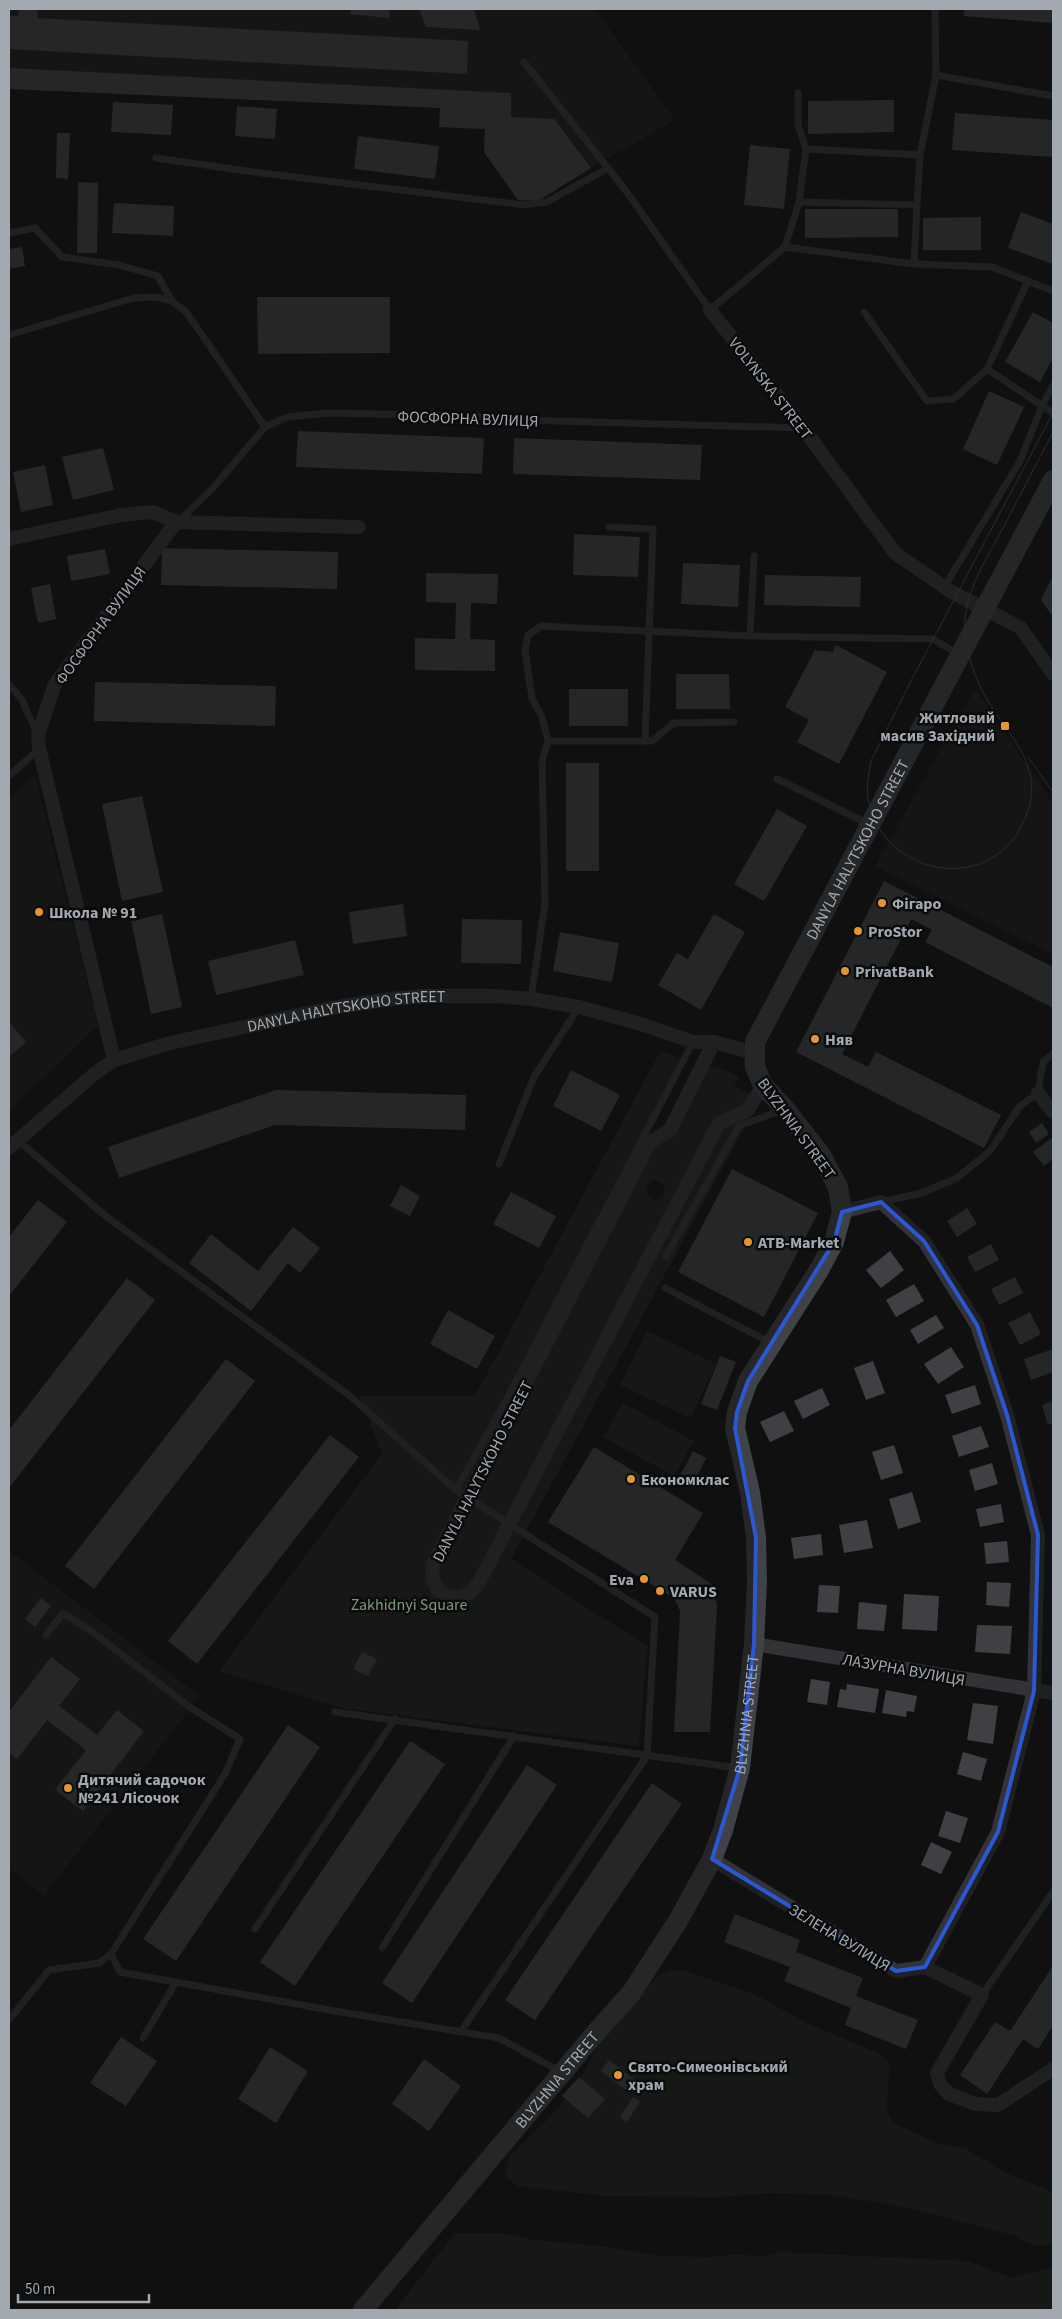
<svg xmlns="http://www.w3.org/2000/svg" width="1062" height="2319" font-family="'Source Sans 3',sans-serif">
  <style>
    .built { fill: #1c1c1e }
    .green { fill: #1d231d; fill-rule: evenodd }
    .building { fill: #3f4044 }
    .lines { fill: none; stroke-linecap: round; stroke-linejoin: round }
    .lane { stroke: #313336; stroke-width: 7 }
    .street { stroke: #313336; stroke-width: 14 }
    .secondary { stroke: #3f4246; stroke-width: 20 }
    .tram { stroke: #484b4f; stroke-width: 1 }
    .marked { fill: none; stroke: #2a57d4; stroke-width: 4; stroke-linejoin: round }
    .poi-dot { fill: #e49335; stroke: #0b0b0c; stroke-width: 2 }
    .labels { text-anchor: middle; stroke-width: 5; stroke-linejoin: round; paint-order: stroke }
    .street-label { font-size: 16px; fill: #a2a9b1; stroke: #0b0b0c }
    .poi-label { font-size: 16px; font-weight: bold; fill: #a2a9b1; stroke: #0b0b0c; text-anchor: start }
    .park-label { font-size: 16px; fill: #7c9b7a; stroke: #0b0b0c }
  </style>
  <rect width="100%" height="100%" fill="#101011"/>
  <g class="built">
    <polygon points="9,9 595,9 675,120 591,168 538,201 518,200 484,152 485,130 439,127 440,108 9,89"/>
    <polygon points="975,689 1053,803 1053,954 875,866"/>
    <polygon points="35,775 98,1026 9,1110 9,797"/>
    <polygon points="9,1551 200,1696 44,1895 9,1868"/>
  </g>
  <g class="green">
    <path d="M 661,1050 L 684,1061 L 644,1137 L 670,1130 L 706,1068 C 717,1065 729,1072 739,1077 L 734,1086 L 760,1099 L 511,1559 L 647,1646 L 639,1746 L 342,1708 L 219,1671 L 382,1454 L 360,1396 L 475,1396 ZM 656,1180 L 662,1183 L 665,1188 L 662,1197 L 656,1200 L 650,1197 L 646,1189 L 650,1182 Z"/>
    <polygon points="647,1331 716,1364 690,1418 620,1385"/>
    <polygon points="623,1403 694,1441 674,1476 603,1437"/>
    <path d="M 672,1970 L 686,1971 L 756,1995 L 809,2024 L 880,2054 L 890,2065 L 886,2109 L 894,2123 L 936,2143 L 965,2148 L 1004,2172 L 1053,2192 L 1053,2244 C 1038,2247 1029,2245 1016,2236 L 906,2207 L 833,2195 L 774,2193 L 716,2197 L 606,2196 L 518,2186 L 505,2177 L 509,2157 L 551,2116 L 579,2081 L 605,2034 L 658,1975 Z"/>
    <polygon points="455,2233 500,2233 535,2240 608,2247 663,2256 711,2257 737,2254 763,2257 780,2252 967,2261 1013,2278 1053,2267 1053,2310 395,2310"/>
  </g>
  <g class="building">
    <polygon points="19,9 38,9 37,18 468,41 467,74 9,49 9,16 18,16"/>
    <polygon points="351,9 390,9 389,18 350,14"/>
    <polygon points="419,9 474,9 480,30 426,27"/>
    <polygon points="964,9 1053,9 1053,23 964,16"/>
    <polygon points="9,68 511,93 511,117 554,119 591,168 538,201 518,200 484,152 485,129 439,127 440,108 9,89"/>
    <polygon points="894,100 894,132 808,134 808,101"/>
    <polygon points="113,102 173,105 171,135 111,132"/>
    <polygon points="237,106 277,109 275,139 235,136"/>
    <polygon points="955,113 1053,120 1053,157 952,150"/>
    <polygon points="57,133 70,133 68,179 56,178"/>
    <polygon points="358,136 439,146 435,179 354,169"/>
    <polygon points="750,145 790,149 784,209 744,205"/>
    <polygon points="78,182 98,183 97,253 77,253"/>
    <polygon points="114,203 174,206 173,236 112,233"/>
    <polygon points="805,209 898,209 898,237 805,238"/>
    <polygon points="1021,212 1053,224 1053,264 1008,248"/>
    <polygon points="981,217 981,250 923,250 923,218"/>
    <polygon points="22,247 25,266 9,269 9,249"/>
    <polygon points="257,297 390,297 390,353 258,354"/>
    <polygon points="1033,312 1053,323 1053,358 1040,382 1005,362"/>
    <polygon points="989,391 1024,407 997,465 963,449"/>
    <polygon points="298,431 484,438 482,474 296,467"/>
    <polygon points="514,438 702,445 700,480 513,474"/>
    <polygon points="103,448 114,490 73,500 62,457"/>
    <polygon points="45,465 53,505 21,512 13,472"/>
    <polygon points="574,534 640,537 638,577 573,575"/>
    <polygon points="162,548 338,552 337,589 161,585"/>
    <polygon points="105,549 110,574 71,581 67,556"/>
    <polygon points="683,563 740,565 738,607 681,604"/>
    <polygon points="426,573 498,574 497,604 471,603 470,639 495,640 495,671 415,670 415,638 455,639 456,603 426,602"/>
    <polygon points="765,575 861,577 860,607 764,605"/>
    <polygon points="1053,576 1053,617 1041,600"/>
    <polygon points="50,584 56,619 38,623 31,588"/>
    <polygon points="836,645 887,672 839,764 797,742 809,720 785,707 815,650 833,652"/>
    <polygon points="676,674 729,674 730,709 676,709"/>
    <polygon points="95,682 276,686 275,726 94,721"/>
    <rect x="569" y="689" width="59" height="37"/>
    <rect x="566" y="763" width="33" height="108"/>
    <polygon points="142,796 163,892 122,901 102,804"/>
    <polygon points="777,809 807,826 764,901 734,884"/>
    <polygon points="884,881 1053,967 1053,1008 925,942 932,930 911,919 842,1054 868,1067 876,1052 1001,1115 984,1148 796,1052"/>
    <polygon points="403,904 407,936 353,944 349,912"/>
    <polygon points="162,914 182,1007 151,1014 131,921"/>
    <polygon points="714,914 745,932 701,1010 658,985 677,953 688,959"/>
    <polygon points="462,919 522,920 521,964 461,963"/>
    <polygon points="560,932 619,943 612,982 553,971"/>
    <polygon points="295,940 304,975 216,995 208,961"/>
    <polygon points="9,1022 26,1042 9,1057"/>
    <polygon points="571,1070 620,1095 601,1131 553,1106"/>
    <polygon points="276,1090 466,1095 465,1130 275,1125 119,1178 108,1147"/>
    <polygon points="1042,1123 1049,1134 1036,1143 1029,1132"/>
    <polygon points="1053,1137 1053,1159 1044,1166 1033,1152"/>
    <polygon points="732,1169 818,1213 764,1317 678,1272"/>
    <polygon points="401,1185 420,1196 410,1216 390,1206"/>
    <polygon points="511,1192 556,1216 539,1248 493,1224"/>
    <polygon points="38,1200 67,1222 9,1296 9,1237"/>
    <polygon points="967,1208 977,1224 957,1237 947,1221"/>
    <polygon points="293,1227 320,1248 300,1273 288,1263 251,1311 189,1263 211,1234 258,1271"/>
    <polygon points="991,1244 999,1260 975,1272 967,1257"/>
    <polygon points="890,1251 904,1270 881,1288 866,1270"/>
    <polygon points="1015,1277 1023,1293 999,1305 991,1289"/>
    <polygon points="127,1278 155,1300 9,1488 9,1430"/>
    <polygon points="914,1284 924,1301 896,1317 886,1300"/>
    <polygon points="448,1310 495,1336 477,1369 430,1344"/>
    <polygon points="1030,1312 1041,1334 1020,1345 1008,1323"/>
    <polygon points="936,1315 944,1328 918,1344 910,1330"/>
    <polygon points="951,1347 964,1367 938,1384 924,1364"/>
    <polygon points="1053,1349 1053,1372 1031,1380 1024,1359"/>
    <polygon points="720,1356 736,1362 717,1410 701,1404"/>
    <polygon points="226,1359 255,1381 94,1589 65,1566"/>
    <polygon points="873,1361 885,1393 866,1400 854,1368"/>
    <polygon points="975,1385 981,1404 952,1414 945,1395"/>
    <polygon points="822,1388 830,1405 803,1419 794,1401"/>
    <polygon points="1053,1401 1053,1423 1048,1425 1042,1405"/>
    <polygon points="784,1411 794,1431 770,1442 760,1422"/>
    <polygon points="981,1426 989,1447 959,1457 952,1436"/>
    <polygon points="330,1435 359,1457 197,1664 168,1641"/>
    <polygon points="894,1445 903,1473 881,1480 872,1452"/>
    <polygon points="594,1447 703,1513 675,1560 713,1585 717,1606 710,1732 674,1732 680,1611 674,1598 548,1522"/>
    <polygon points="693,1451 706,1458 694,1483 680,1476"/>
    <polygon points="992,1463 998,1484 975,1491 969,1470"/>
    <polygon points="912,1492 921,1522 898,1529 889,1499"/>
    <polygon points="1001,1504 1004,1522 980,1527 976,1509"/>
    <polygon points="867,1520 873,1548 844,1553 839,1525"/>
    <polygon points="821,1534 823,1555 794,1559 791,1538"/>
    <polygon points="1007,1541 1009,1562 986,1564 984,1543"/>
    <polygon points="987,1582 1011,1583 1009,1607 986,1605"/>
    <polygon points="819,1585 840,1586 838,1613 817,1612"/>
    <polygon points="904,1594 939,1596 937,1631 902,1629"/>
    <polygon points="41,1598 51,1606 35,1627 25,1619"/>
    <polygon points="859,1602 887,1605 884,1631 857,1629"/>
    <polygon points="977,1625 1012,1626 1010,1654 975,1652"/>
    <polygon points="362,1652 377,1659 368,1676 353,1669"/>
    <polygon points="51,1657 80,1679 59,1706 97,1735 117,1710 144,1731 83,1811 55,1790 86,1750 47,1720 17,1759 9,1753 9,1712"/>
    <polygon points="811,1679 830,1682 827,1705 807,1702"/>
    <polygon points="847,1684 879,1689 875,1713 837,1707 840,1689 846,1690"/>
    <polygon points="886,1690 917,1696 914,1712 907,1711 906,1717 882,1713"/>
    <polygon points="973,1703 998,1706 993,1744 967,1740"/>
    <polygon points="288,1725 320,1747 176,1961 143,1939"/>
    <polygon points="410,1741 445,1764 295,1986 260,1962"/>
    <polygon points="963,1752 987,1759 981,1781 957,1774"/>
    <polygon points="527,1765 557,1785 412,2003 382,1983"/>
    <polygon points="652,1783 682,1804 535,2020 505,2000"/>
    <polygon points="946,1811 968,1818 960,1843 938,1836"/>
    <polygon points="931,1842 952,1852 941,1874 921,1865"/>
    <polygon points="735,1914 800,1940 796,1952 863,1978 856,1996 918,2020 906,2049 845,2025 851,2008 784,1981 790,1967 724,1942"/>
    <polygon points="1053,1966 1053,2026 1038,2049 1023,2039 987,2094 960,2075 995,2022 1010,2031"/>
    <polygon points="121,2037 157,2061 126,2106 90,2083"/>
    <polygon points="270,2047 308,2071 276,2123 238,2099"/>
    <polygon points="424,2059 461,2086 429,2131 392,2104"/>
    <polygon points="609,2060 635,2080 627,2091 601,2071"/>
    <polygon points="579,2077 605,2099 588,2118 562,2096"/>
    <polygon points="633,2097 640,2102 627,2122 620,2117"/>
  </g>
  <g class="lines">
    <g class="lane">
      <polyline points="524,62 626,191 710,310 785,247"/>
      <polyline points="936,75 1053,96"/>
      <polyline points="798,93 798,125 806,149"/>
      <polyline points="920,155 806,149 799,202 917,205 920,155 936,75 935,9"/>
      <polyline points="156,158 261,173 524,205 547,202 608,168"/>
      <polyline points="799,202 785,247 914,264"/>
      <polyline points="917,205 914,264 992,267 1053,291"/>
      <polyline points="9,233 35,228 62,257 119,265 158,276 172,301"/>
      <polyline points="864,312 927,401 954,399 987,369 1028,281"/>
      <polyline points="9,335 133,298 156,297 172,301 187,313 265,427"/>
      <polyline points="987,369 1053,413"/>
      <polyline points="179,521 211,490 265,427 287,417 327,413 476,416 520,420 802,428"/>
      <polyline points="609,527 653,529 645,741"/>
      <polyline points="945,586 1020,461 1042,406 1053,385"/>
      <polyline points="750,636 754,556"/>
      <polyline points="9,684 22,700 37,733"/>
      <polyline points="548,741 652,741 674,723 734,722"/>
      <polyline points="9,776 39,749"/>
      <polyline points="777,779 869,824"/>
      <polyline points="531,999 545,903 542,761 548,741 542,717 532,698 525,650 528,635 541,626 750,636 933,639 958,654"/>
      <polyline points="18,1140 103,1214 350,1396 456,1490 655,1617 647,1756 462,2030"/>
      <polyline points="499,1164 534,1077 579,1007"/>
      <polyline points="881,1202 922,1193 957,1178 990,1151 1020,1106 1038,1093 1043,1062 1053,1054"/>
      <polyline points="666,1256 739,1126 782,1110"/>
      <polyline points="665,1288 771,1343"/>
      <polyline points="456,1490 503,1406 693,1042"/>
      <polyline points="335,1712 738,1768"/>
      <polyline points="255,1929 395,1719"/>
      <polyline points="382,1948 514,1736"/>
      <polyline points="111,1954 120,1972 335,2011 499,2038 561,2072"/>
      <polyline points="982,1995 1053,1892"/>
      <polyline points="9,2020 49,1970 99,1963 111,1954 225,1774 240,1739 191,1708 91,1631 63,1613 46,1635"/>
      <polyline points="143,2038 176,1982"/>
    </g>
    <g class="street">
      <polyline points="710,310 803,428 895,553 950,591 1021,628 1053,674"/>
      <polyline points="9,539 121,515 153,512 176,522"/>
      <path d="M 714,1042 L 670,1130 L 650,1142 L 435,1560 C 422,1592 458,1612 478,1584 L 719,1123 L 748,1110 L 763,1085"/>
      <polyline points="114,1060 39,748 38,735 54,686 176,522 359,527"/>
      <polyline points="1038,1093 1053,1112"/>
      <path id="s1" d="M 9,1148 L 93,1075 L 114,1060 L 170,1043 L 331,1008 L 390,999 L 424,996 L 494,996 L 531,999 L 579,1007 L 641,1024 L 693,1042 L 714,1042 L 754,1053"/>
      <polyline points="842,1212 881,1202 924,1241 977,1325 1007,1415 1038,1535 1034,1691 998,1832 925,1967"/>
      <polyline points="754,1644 1053,1693"/>
      <polyline points="712,1859 896,1971 925,1967 982,1995 937,2073 940,2084 949,2094 975,2104 998,2105 1053,2069"/>
    </g>
    <path class="secondary" id="s2" d="M 363,2310 L 592,2037 L 632,1992 L 678,1921 L 712,1859 L 723,1830 L 740,1768 L 754,1644 L 757,1581 L 756,1538 L 750,1492 L 735,1428 L 737,1412 L 748,1381 L 819,1270 L 834,1242 L 842,1212 L 838,1187 L 821,1155 L 785,1109 L 763,1085 L 755,1067 L 755,1042 L 1053,480"/>
    <g class="tram">
      <path d="M 1053,413 L 912,679 L 871,761 C 869,773 866,786 868,799 C 882,876 989,896 1023,823 C 1047,773 1016,744 991,706 C 975,681 964,650 965,620 C 967,588 987,558 1002,530 C 1019,497 1036,465 1053,432"/>
      <polyline points="1028,757 1053,792"/>
    </g>
  </g>
  <path d="M0 0H1062V2319H0ZM 881,1202 L 924,1241 L 977,1325 L 1007,1415 L 1038,1535 L 1034,1691 L 998,1832 L 925,1967 L 896,1971 L 712,1859 L 740,1768 L 754,1644 L 756,1538 L 735,1428 L 737,1412 L 748,1381 L 834,1242 L 842,1212 Z" fill="#101011" fill-opacity=".55" fill-rule="evenodd"/>
  <path class="marked" d="M 881,1202 L 924,1241 L 977,1325 L 1007,1415 L 1038,1535 L 1034,1691 L 998,1832 L 925,1967 L 896,1971 L 712,1859 L 740,1768 L 754,1644 L 756,1538 L 735,1428 L 737,1412 L 748,1381 L 834,1242 L 842,1212 Z"/>
  <g class="poi-dot">
    <rect x="1000" y="721" width="10" height="10" rx="2.5"/>
    <circle cx="882" cy="903" r="5"/>
    <circle cx="39" cy="912" r="5"/>
    <circle cx="858" cy="931" r="5"/>
    <circle cx="845" cy="971" r="5"/>
    <circle cx="815" cy="1039" r="5"/>
    <circle cx="748" cy="1242" r="5"/>
    <circle cx="631" cy="1479" r="5"/>
    <circle cx="644" cy="1579" r="5"/>
    <circle cx="660" cy="1591" r="5"/>
    <circle cx="68" cy="1788" r="5"/>
    <circle cx="618" cy="2075" r="5"/>
  </g>
  <g class="labels">
    <g class="street-label">
      <text transform="translate(771 388) rotate(52)" y="6">VOLYNSKA STREET</text>
      <text transform="translate(468 418) rotate(2)" y="6">ФОСФОРНА ВУЛИЦЯ</text>
      <text transform="translate(100 625) rotate(-54)" y="6">ФОСФОРНА ВУЛИЦЯ</text>
      <text dy="6" stroke="none"><textPath href="#s2" startOffset="1669">DANYLA HALYTSKOHO STREET</textPath></text>
      <text dy="6" stroke="none"><textPath href="#s1" startOffset="375">DANYLA HALYTSKOHO STREET</textPath></text>
      <text transform="translate(797 1128) rotate(54)" y="6">BLYZHNIA STREET</text>
      <text transform="translate(482 1471) rotate(-63)" y="6">DANYLA HALYTSKOHO STREET</text>
      <text transform="translate(904 1669) rotate(10)" y="6">ЛАЗУРНА ВУЛИЦЯ</text>
      <text dy="6" stroke="none"><textPath href="#s2" startOffset="721">BLYZHNIA STREET</textPath></text>
      <text transform="translate(840 1937) rotate(31)" y="6">ЗЕЛЕНА ВУЛИЦЯ</text>
      <text dy="6" stroke="none"><textPath href="#s2" startOffset="301">BLYZHNIA STREET</textPath></text>
    </g>
    <g class="poi-label">
      <text x="995" y="723" text-anchor="end">Житловий<tspan x="995" dy="18">масив Західний</tspan></text>
      <text x="892" y="909">Фігаро</text>
      <text x="49" y="918">Школа № 91</text>
      <text x="868" y="937">ProStor</text>
      <text x="855" y="977">PrivatBank</text>
      <text x="825" y="1045">Няв</text>
      <text x="758" y="1248">ATB-Market</text>
      <text x="641" y="1485">Економклас</text>
      <text x="634" y="1585" text-anchor="end">Eva</text>
      <text x="670" y="1597">VARUS</text>
      <text x="78" y="1785">Дитячий садочок<tspan x="78" dy="18">№241 Лісочок</tspan></text>
      <text x="628" y="2072">Свято-Симеонівський<tspan x="628" dy="18">храм</tspan></text>
    </g>
    <g class="park-label">
      <text x="409" y="1610">Zakhidnyi Square</text>
    </g>
  </g>
  <rect width="1062" height="2319" fill="none" stroke="#a2a9b1" stroke-width="20"/>
  <path d="M18 2294v8h131v-8" fill="none" stroke="#a2a9b1" stroke-width="2.5"/>
  <text x="25" y="2294" font-size="15" fill="#a2a9b1" stroke="#0b0b0c" stroke-width="4" paint-order="stroke">50 m</text>
</svg>
